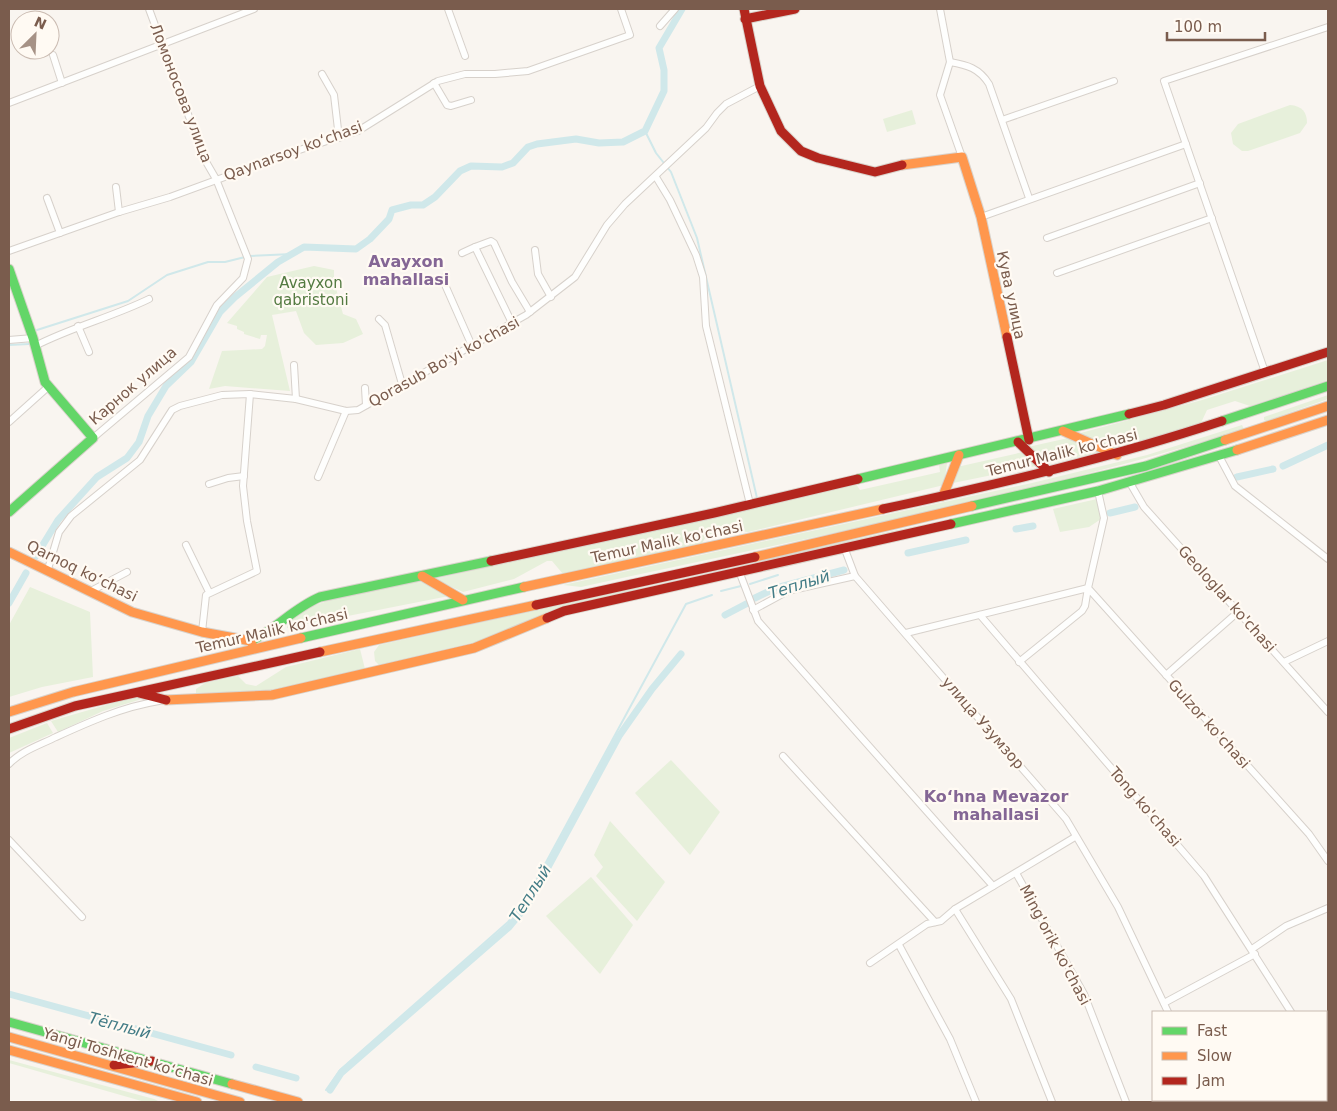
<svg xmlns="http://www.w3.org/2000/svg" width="1337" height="1111" font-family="'DejaVu Sans',sans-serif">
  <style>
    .green { fill: #e7f0db }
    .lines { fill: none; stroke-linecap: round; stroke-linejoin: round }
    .stream { stroke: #d0e8ea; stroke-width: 2 }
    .canal { stroke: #d0e8ea; stroke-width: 7 }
    .street-casing { stroke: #d7d1cb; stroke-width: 8 }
    .fast-casing { stroke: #d9d2cb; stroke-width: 11 }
    .slow-casing { stroke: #d9d2cb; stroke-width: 11 }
    .jam-casing { stroke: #d9d2cb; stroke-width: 11 }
    .street { stroke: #fefefd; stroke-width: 6 }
    .fast { stroke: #63d668; stroke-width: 9 }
    .slow { stroke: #ff974d; stroke-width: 9 }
    .jam { stroke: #b3261e; stroke-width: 9 }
    .labels { text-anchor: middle; stroke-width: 4.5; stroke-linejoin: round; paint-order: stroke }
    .street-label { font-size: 15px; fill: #7a5c4d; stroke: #fffaf3 }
    .park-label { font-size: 15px; fill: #537a41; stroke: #fffaf3 }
    .neighbourhood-label { font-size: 16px; font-weight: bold; fill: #846695; stroke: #fffaf3 }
    .water-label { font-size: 16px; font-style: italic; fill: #437c86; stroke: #fffaf3 }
  </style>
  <rect width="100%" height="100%" fill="#f9f5f0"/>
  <g class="green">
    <path d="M 1290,105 C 1302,106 1307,112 1307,123 L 1300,133 L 1248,151 L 1242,151 L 1233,144 L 1231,133 L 1238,124 Z"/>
    <polygon points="912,110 916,124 887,132 883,119"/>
    <polygon points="314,266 334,270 334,281 343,314 356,319 363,334 343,343 316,345 304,333 296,311 272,315 290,391 225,386 209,389 222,351 262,349 265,346 267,335 261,335 260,339 244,334 244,332 237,329 237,326 227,323 267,277"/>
    <polygon points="1328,360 1328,380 1250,406 1235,401 1207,410 1200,425 1110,449 1077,434 1202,400"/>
    <polygon points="1328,395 1328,399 1266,421 1264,420 1264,417"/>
    <path d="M 1242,425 L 1244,429 C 1028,497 803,538 581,587 L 563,585 L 1032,483 L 1147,455 Z"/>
    <polygon points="1068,438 1099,452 1048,464 1028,447"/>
    <polygon points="1023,452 1036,466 953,483 957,467"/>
    <polygon points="947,463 944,485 748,532 728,530 707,535 702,543 563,574 552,561 547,561 514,579 463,592 434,579 856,484 860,490 940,472 939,465"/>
    <polygon points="1097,499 1101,519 1089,527 1060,532 1053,509"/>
    <polygon points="922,525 922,528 763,563 767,558"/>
    <polygon points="424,580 449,596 287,628 288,620 303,609 340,597"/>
    <polygon points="30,587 90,612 93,677 42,687 9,697 9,625"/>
    <polygon points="641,587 646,589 558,609 484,640 379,665 375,661 374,652 379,645"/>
    <polygon points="360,649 365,669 267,691 196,693 196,689 205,683 238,676 246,684 256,686 286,667"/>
    <polygon points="134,697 145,698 103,711 58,732 51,721"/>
    <polygon points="47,723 53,733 9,753 9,738"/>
    <polygon points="671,760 720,812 690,855 635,793"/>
    <polygon points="610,821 665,882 637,921 596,876 603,867 594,855"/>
    <polygon points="591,877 633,925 600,974 546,916"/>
    <polygon points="9,1060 154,1099 160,1102 145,1102 9,1063"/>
  </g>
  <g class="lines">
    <g class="stream">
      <polyline points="645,131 656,153 671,172 697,238 757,498"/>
      <polyline points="250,256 292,254"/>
      <polyline points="37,330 128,301 167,275 208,262 225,262 245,257"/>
      <polyline points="9,345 29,344"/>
      <polyline points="750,584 778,575"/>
      <polyline points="721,591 741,586"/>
      <polyline points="1326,1087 1328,1086"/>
      <polyline points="326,1090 340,1070 508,922 525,901 686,604 712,595"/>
      <polyline points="1288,1102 1294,1100"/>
    </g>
    <g class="canal">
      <polyline points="1283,466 1328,445"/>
      <polyline points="1237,477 1273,469"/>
      <polyline points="1110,513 1135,507"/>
      <polyline points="1016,529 1033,526"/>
      <polyline points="908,553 966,540"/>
      <polyline points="36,556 58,520 97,477 127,458 139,442 148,416 166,386 191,362 220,312 235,297 278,262 304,247 356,249 370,239 389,219 392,210 411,205 423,205 435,197 460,171 471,166 502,167 513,163 528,147 537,144 576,139 599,143 623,142 645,131 664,91 664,70 659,48 682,9"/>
      <polyline points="755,598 776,588 844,570"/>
      <polyline points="9,603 26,573"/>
      <polyline points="725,615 746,604"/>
      <polyline points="9,994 231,1055"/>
      <polyline points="256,1067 296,1078"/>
      <polyline points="330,1090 341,1073 509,927 528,904 619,736 652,689 681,654"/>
    </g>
    <defs>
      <g id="street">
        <polyline points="448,9 465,56"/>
        <polyline points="940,9 950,62 940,95 962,157"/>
        <polyline points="660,26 675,9"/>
        <polyline points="53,55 62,83"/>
        <path d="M 950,62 C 967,65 979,68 989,84 L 1029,198"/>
        <polyline points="322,74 334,95 339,138"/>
        <polyline points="434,83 447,105 451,106 471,100"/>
        <polyline points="9,103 254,9"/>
        <polyline points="1002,120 1114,81"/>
        <polyline points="656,177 670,200 696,255 703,277 706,326 750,504"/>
        <polyline points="116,187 119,212"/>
        <polyline points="47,198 60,233"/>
        <polyline points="981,217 1186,144"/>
        <polyline points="1047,238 1200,183"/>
        <polyline points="475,247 491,241 494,243 512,282 530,312"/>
        <polyline points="535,250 538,274 551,297"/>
        <polyline points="9,251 119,212 170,197 290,153 358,131 438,81 465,74 495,74 528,71 630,35 621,9"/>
        <polyline points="462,253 475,247 512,323"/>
        <polyline points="1057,273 1212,218"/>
        <polyline points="442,278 472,346"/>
        <polyline points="379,319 385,325 402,384"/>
        <polyline points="78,326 89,352"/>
        <polyline points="9,340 33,338"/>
        <path d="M 35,346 C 72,327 112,317 149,299"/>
        <polyline points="294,365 296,399"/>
        <polyline points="1265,372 1164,81 1328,27"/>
        <polyline points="365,388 366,405"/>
        <polyline points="9,422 48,387"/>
        <polyline points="93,438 189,357 217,305 243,278 248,259 216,179 205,160 149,9"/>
        <polyline points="1219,456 1235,486 1328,559"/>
        <polyline points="318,477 346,411"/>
        <polyline points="1130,483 1144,507 1328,712"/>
        <polyline points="209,484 228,478 244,476"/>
        <polyline points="1098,491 1104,518 1088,588 1309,834 1328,861"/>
        <polyline points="186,545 209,592"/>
        <polyline points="844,547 855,576 1066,819 1118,907 1168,1012"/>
        <polyline points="48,569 59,532 71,516 140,460 172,410 180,406 222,395 250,394 296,399 346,411 358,410 526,315 575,277 607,225 625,204 706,128 717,113 726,104 760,86"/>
        <polyline points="739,571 758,621 993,886"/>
        <polyline points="89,592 127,572"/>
        <polyline points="753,610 788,591 855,576"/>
        <polyline points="980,615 1204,876 1291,1012"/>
        <polyline points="202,632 206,595 257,571 247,521 243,486 250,394"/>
        <polyline points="906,633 1088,588 1085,606 1082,611 1019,662"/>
        <polyline points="1284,662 1328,641"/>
        <polyline points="1166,675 1238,612"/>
        <polyline points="783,756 935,922"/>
        <path d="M 9,764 C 21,751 40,745 56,737 C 89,722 122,707 159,701"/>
        <polyline points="9,840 82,917"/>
        <polyline points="1016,873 1084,994 1126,1102"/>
        <polyline points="955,909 1011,999 1052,1102"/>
        <polyline points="899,945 950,1039 976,1102"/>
        <polyline points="1252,949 1286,926 1328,908"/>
        <polyline points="870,963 927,924 941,921 955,909 1075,837"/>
        <polyline points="1164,1003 1255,954"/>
        <polyline points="1200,1100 1201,1102"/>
      </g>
      <g id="fast">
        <polyline points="9,269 33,338 45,382 93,438 9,512"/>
        <polyline points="1222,421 1328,386"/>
        <polyline points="858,479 1129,414"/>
        <polyline points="972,506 1146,466 1225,440"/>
        <polyline points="951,524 1098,491 1237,450"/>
        <polyline points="301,638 524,587"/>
        <path d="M 251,641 C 276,629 294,608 320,597 L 491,561"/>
        <polyline points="9,1022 232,1084"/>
      </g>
      <g id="slow">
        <polyline points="902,165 962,157 981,217 1007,337"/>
        <polyline points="1063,431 1117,455"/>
        <polyline points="1225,440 1328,406"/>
        <polyline points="1237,450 1328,420"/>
        <polyline points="943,496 959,455"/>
        <polyline points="9,552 132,612 202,632 251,641 253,647"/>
        <polyline points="755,557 972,506"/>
        <polyline points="422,576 463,600"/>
        <polyline points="524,587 883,509"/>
        <polyline points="320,652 536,605"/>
        <polyline points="166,700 272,695 474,648 547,618"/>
        <polyline points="9,712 73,692 301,638"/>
        <polyline points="9,1037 240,1102"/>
        <polyline points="9,1050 197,1102"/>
        <polyline points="232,1084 298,1102"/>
      </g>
      <g id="jam">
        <polyline points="744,9 760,86 781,131 801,151 818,158 875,172 902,165"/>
        <polyline points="745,19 795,9"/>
        <polyline points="1007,337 1029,440"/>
        <polyline points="1129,414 1164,405 1328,352"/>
        <polyline points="1018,442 1049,472"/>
        <path d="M 883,509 C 998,484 1110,458 1222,421"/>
        <polyline points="491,561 714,513 858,479"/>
        <polyline points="536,605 755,557"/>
        <polyline points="547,618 564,611 951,524"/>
        <polyline points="139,693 166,700"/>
        <polyline points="9,729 75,706 320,652"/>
        <polyline points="114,1065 152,1061"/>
      </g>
    </defs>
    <use href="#street" class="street-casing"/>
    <use href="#fast" class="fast-casing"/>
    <use href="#slow" class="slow-casing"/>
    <use href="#jam" class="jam-casing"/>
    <use href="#street" class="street"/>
    <use href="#fast" class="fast"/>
    <use href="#slow" class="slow"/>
    <use href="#jam" class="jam"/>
  </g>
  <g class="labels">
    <g class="street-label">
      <text transform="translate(181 93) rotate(69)" y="5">Ломоносова улица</text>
      <text transform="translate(293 151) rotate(-20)" y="5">Qaynarsoy koʻchasi</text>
      <text transform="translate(1011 295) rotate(78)" y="5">Кува улица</text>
      <text transform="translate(444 362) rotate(-29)" y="5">Qorasub Bo'yi ko'chasi</text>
      <text transform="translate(133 386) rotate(-41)" y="5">Карнок улица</text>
      <text transform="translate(1062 453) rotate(-14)" y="5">Temur Malik ko'chasi</text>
      <text transform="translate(667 542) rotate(-12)" y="5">Temur Malik ko'chasi</text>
      <text transform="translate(82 571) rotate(26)" y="5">Qarnoq koʻchasi</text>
      <text transform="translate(1227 599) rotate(48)" y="5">Geologlar ko'chasi</text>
      <text transform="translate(272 631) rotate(-13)" y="5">Temur Malik ko'chasi</text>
      <text transform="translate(983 723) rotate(49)" y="5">улица Узумзор</text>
      <text transform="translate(1209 724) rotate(48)" y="5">Gulzor ko'chasi</text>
      <text transform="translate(1145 807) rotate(49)" y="5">Tong ko'chasi</text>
      <text transform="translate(1055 945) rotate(62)" y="5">Ming'orik ko'chasi</text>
      <text transform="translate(128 1057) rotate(16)" y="5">Yangi Toshkent ko‘chasi</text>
    </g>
    <g class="park-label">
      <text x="311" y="288">Avayxon<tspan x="311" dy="17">qabristoni</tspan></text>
    </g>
    <g class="neighbourhood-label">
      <text x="406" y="267">Avayxon<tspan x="406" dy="18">mahallasi</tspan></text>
      <text x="996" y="802">Koʻhna Mevazor<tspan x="996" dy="18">mahallasi</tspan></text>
    </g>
    <g class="water-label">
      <text transform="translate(799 584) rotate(-17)" y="6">Теплый</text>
      <text transform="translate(530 893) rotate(-58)" y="6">Теплый</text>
      <text transform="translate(120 1025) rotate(15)" y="6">Тёплый</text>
    </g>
  </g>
  <rect width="1337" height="1111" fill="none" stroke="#7a5c4d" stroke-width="20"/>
  <rect x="1152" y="1011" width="175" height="90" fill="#fffaf3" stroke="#cabbb1"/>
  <rect x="1162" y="1027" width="25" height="8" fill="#63d668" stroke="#cabbb1"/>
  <text x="1197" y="1036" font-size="15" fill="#7a5c4d">Fast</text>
  <rect x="1162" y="1052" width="25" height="8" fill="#ff974d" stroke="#cabbb1"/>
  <text x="1197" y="1061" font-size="15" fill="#7a5c4d">Slow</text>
  <rect x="1162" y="1077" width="25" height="8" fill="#b3261e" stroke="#cabbb1"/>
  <text x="1197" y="1086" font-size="15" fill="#7a5c4d">Jam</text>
  <g transform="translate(35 35) rotate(24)"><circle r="24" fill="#fffaf3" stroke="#cabbb1"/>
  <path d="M0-4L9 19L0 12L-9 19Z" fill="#a69286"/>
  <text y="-8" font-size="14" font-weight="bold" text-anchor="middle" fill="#7a5c4d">N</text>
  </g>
  <path d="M1167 32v8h98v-8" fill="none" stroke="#7a5c4d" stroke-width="2.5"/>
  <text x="1174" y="32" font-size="15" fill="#7a5c4d" stroke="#fffaf3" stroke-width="4" paint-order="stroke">100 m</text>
</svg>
